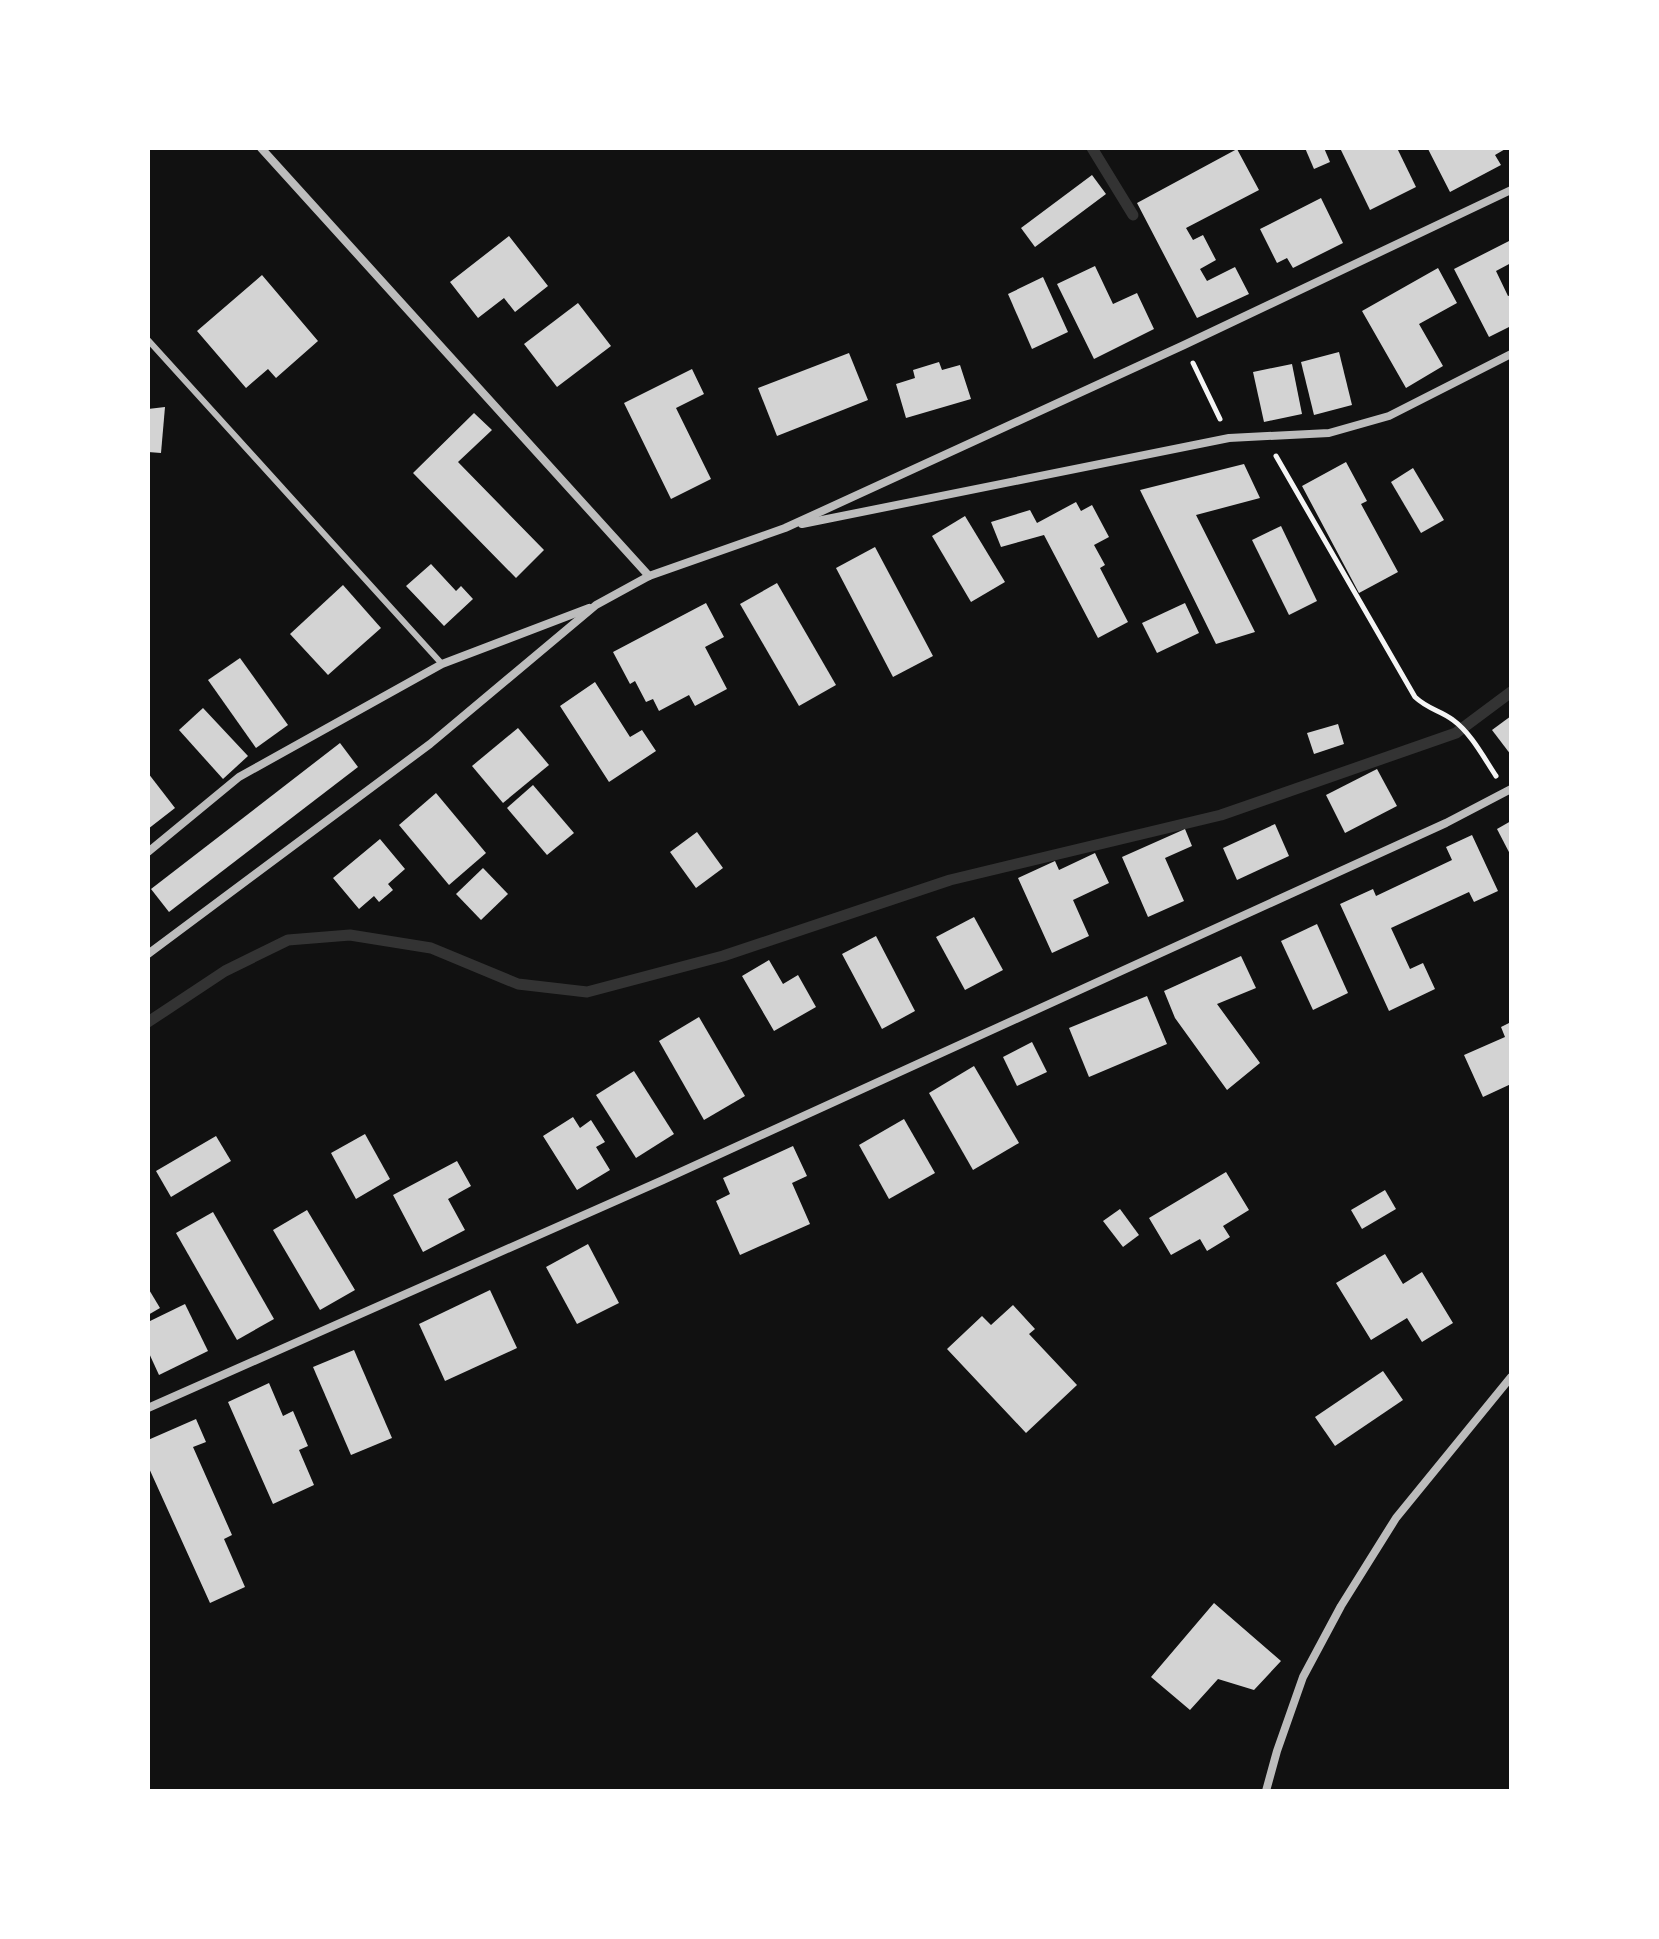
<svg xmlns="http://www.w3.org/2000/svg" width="1659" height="1939" font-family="'Source Sans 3',sans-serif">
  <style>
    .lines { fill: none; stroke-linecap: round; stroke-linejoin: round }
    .stream { stroke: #333; stroke-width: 11 }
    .building { fill: #d3d3d3 }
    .path { stroke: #f5f5f5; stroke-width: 5 }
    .service { stroke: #bcbcbc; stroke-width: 6 }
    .minor { stroke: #bcbcbc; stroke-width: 8 }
  </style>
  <rect width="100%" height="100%" fill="#111"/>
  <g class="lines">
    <g class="stream">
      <polyline points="1092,148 1133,215"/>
      <polyline points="148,1022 225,971 288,940 350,935 431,948 518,984 587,992 723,956 950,880 1221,815 1456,733 1511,692"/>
    </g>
  </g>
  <g class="building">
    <polygon points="1305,148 1324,148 1330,162 1314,169"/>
    <polygon points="1340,148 1397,148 1416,187 1370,210"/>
    <polygon points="1507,148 1495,155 1501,165 1450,192 1428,149"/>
    <polygon points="1237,149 1259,190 1186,228 1193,240 1203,235 1216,260 1200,269 1207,281 1235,267 1249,294 1197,318 1137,203"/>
    <polygon points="1092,175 1106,194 1035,247 1021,228"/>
    <polygon points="1321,198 1343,243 1293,268 1287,258 1277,263 1260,229"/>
    <polygon points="509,236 548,286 515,312 504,298 478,318 450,282"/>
    <polygon points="1511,240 1511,263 1496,271 1508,296 1511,295 1511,326 1489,337 1454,269"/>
    <polygon points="1095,266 1113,304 1137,293 1154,329 1094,359 1057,284"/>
    <polygon points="1438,268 1457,303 1419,324 1443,366 1406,388 1362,311"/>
    <polygon points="262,275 318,341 276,378 268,369 246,388 197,331"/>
    <polygon points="1043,277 1068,332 1032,349 1008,294"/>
    <polygon points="578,303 611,346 557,387 524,344"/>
    <polygon points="1339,352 1352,405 1314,415 1301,362"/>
    <polygon points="849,353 868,400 777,436 758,388"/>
    <polygon points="939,362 942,370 960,365 971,399 906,418 896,384 915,378 913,370"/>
    <polygon points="1292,364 1302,414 1264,422 1253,372"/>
    <polygon points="692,369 704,394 676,408 711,479 671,499 624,403"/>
    <polygon points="165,407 161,453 148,452 148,409"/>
    <polygon points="474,413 492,430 458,462 544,550 516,578 413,473"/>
    <polygon points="1346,462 1367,501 1361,504 1398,572 1359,593 1302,486"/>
    <polygon points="1244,464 1260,498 1196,515 1255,632 1216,644 1140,490"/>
    <polygon points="1413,468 1444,520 1421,533 1391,482"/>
    <polygon points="1076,502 1081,511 1092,505 1109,537 1094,545 1105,565 1100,568 1128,622 1098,638 1044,535 1001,547 991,522 1030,510 1037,523"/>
    <polygon points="965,516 1005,582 971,602 932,536"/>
    <polygon points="1281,526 1317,601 1289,615 1252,540"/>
    <polygon points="875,547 933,656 893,677 836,568"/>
    <polygon points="431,564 456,591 461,586 473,599 444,626 406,586"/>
    <polygon points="777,583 836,685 799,706 740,604"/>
    <polygon points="343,585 381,628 328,675 290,634"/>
    <polygon points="706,603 724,637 705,647 727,689 695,706 689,695 659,711 653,699 646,702 635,681 630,684 613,652"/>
    <polygon points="1185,603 1199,633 1157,653 1142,623"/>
    <polygon points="240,658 288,725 256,748 208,680"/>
    <polygon points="595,682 630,737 642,730 656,751 609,782 560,706"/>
    <polygon points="203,708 248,756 223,779 179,730"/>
    <polygon points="1511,716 1511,755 1492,730"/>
    <polygon points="1338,724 1344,744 1314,754 1307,733"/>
    <polygon points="518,728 549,765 503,803 472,766"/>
    <polygon points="340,743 358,767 169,912 151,889"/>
    <polygon points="1377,769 1397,806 1345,833 1326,795"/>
    <polygon points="148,773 175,808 148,829"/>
    <polygon points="533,785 574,833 547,855 507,808"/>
    <polygon points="436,793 486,853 449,885 399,825"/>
    <polygon points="1511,821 1511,856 1497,829"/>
    <polygon points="1275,824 1289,856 1237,880 1223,848"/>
    <polygon points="1185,829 1192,846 1165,858 1184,901 1148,917 1122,857"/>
    <polygon points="697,832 723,868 696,888 670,852"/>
    <polygon points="1472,835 1498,891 1474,902 1469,892 1391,928 1410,969 1423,963 1435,989 1389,1011 1340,904 1373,889 1376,896 1452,860 1446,847"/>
    <polygon points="380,839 405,869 388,884 393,890 379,902 374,896 359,909 333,878"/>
    <polygon points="1095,853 1109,883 1073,900 1089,936 1052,953 1018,878 1055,861 1059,870"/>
    <polygon points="483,868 508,894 481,920 456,894"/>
    <polygon points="974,917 1003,970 965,990 936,937"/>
    <polygon points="1317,924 1348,993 1313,1010 1281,941"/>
    <polygon points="876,936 915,1011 882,1029 842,954"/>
    <polygon points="1241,956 1256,988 1217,1004 1260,1063 1227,1090 1175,1018 1164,991"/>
    <polygon points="769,960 783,984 798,975 816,1007 774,1031 742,976"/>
    <polygon points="1147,996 1167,1044 1089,1077 1069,1028"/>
    <polygon points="699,1017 745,1096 704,1120 659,1041"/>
    <polygon points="1511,1022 1511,1084 1483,1097 1464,1055 1505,1037 1501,1027"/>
    <polygon points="1032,1042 1047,1072 1017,1086 1003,1057"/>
    <polygon points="974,1066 1019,1143 973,1170 929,1093"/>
    <polygon points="634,1071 674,1134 636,1158 596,1095"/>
    <polygon points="573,1117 580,1128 591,1120 605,1142 596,1147 610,1170 577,1190 543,1136"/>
    <polygon points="904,1119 935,1173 889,1199 859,1145"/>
    <polygon points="365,1134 390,1179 356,1199 331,1153"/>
    <polygon points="216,1136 231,1161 171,1197 156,1171"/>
    <polygon points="793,1146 807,1176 792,1183 810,1224 740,1255 716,1201 730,1194 723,1178"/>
    <polygon points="457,1161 471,1186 448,1199 465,1230 423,1252 393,1195"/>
    <polygon points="1226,1172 1249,1210 1223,1226 1230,1237 1207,1251 1200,1239 1171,1255 1149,1218"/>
    <polygon points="1385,1190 1396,1209 1362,1229 1351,1210"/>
    <polygon points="1120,1209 1139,1235 1123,1247 1103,1221"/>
    <polygon points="307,1210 355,1290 320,1310 273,1230"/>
    <polygon points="213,1212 274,1319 237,1340 176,1233"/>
    <polygon points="588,1244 619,1303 577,1324 546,1267"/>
    <polygon points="1385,1254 1403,1284 1422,1272 1453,1323 1422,1342 1407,1318 1371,1340 1336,1283"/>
    <polygon points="148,1288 160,1308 148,1315"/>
    <polygon points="490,1290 517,1348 445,1381 419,1324"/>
    <polygon points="185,1304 208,1351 159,1375 148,1351 148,1322"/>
    <polygon points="1013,1305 1035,1329 1029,1334 1077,1385 1026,1433 947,1349 982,1316 991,1325"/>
    <polygon points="354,1350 392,1438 351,1455 313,1367"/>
    <polygon points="1383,1371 1403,1400 1335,1446 1315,1417"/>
    <polygon points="269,1383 283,1416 293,1411 308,1446 299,1450 314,1485 273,1504 228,1402"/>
    <polygon points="196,1419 206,1442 193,1447 232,1535 224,1539 245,1587 210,1603 148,1466 148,1440"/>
    <polygon points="1214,1603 1281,1661 1254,1690 1218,1679 1190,1710 1151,1677"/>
  </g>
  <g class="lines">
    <g class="path">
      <polyline points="1193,363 1220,419"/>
      <path d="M 1276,456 L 1415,697 C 1429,710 1440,710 1453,720 C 1471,733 1484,758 1496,776"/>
    </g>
    <polyline class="service" points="148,340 442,664"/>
    <g class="minor">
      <polyline points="261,148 649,576"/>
      <polyline points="802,524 1229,438 1329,433 1389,416 1511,354"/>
      <polyline points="148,852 239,777 442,664 589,608"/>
      <polyline points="148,954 430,744 596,605 649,576 785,528 1184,345 1511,190"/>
      <polyline points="148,1408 663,1180 1446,823 1511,789"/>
      <polyline points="1266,1791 1277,1751 1303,1677 1341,1606 1396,1518 1511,1377"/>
    </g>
  </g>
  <rect width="1659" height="1939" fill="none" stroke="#ffffff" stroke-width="300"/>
</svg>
